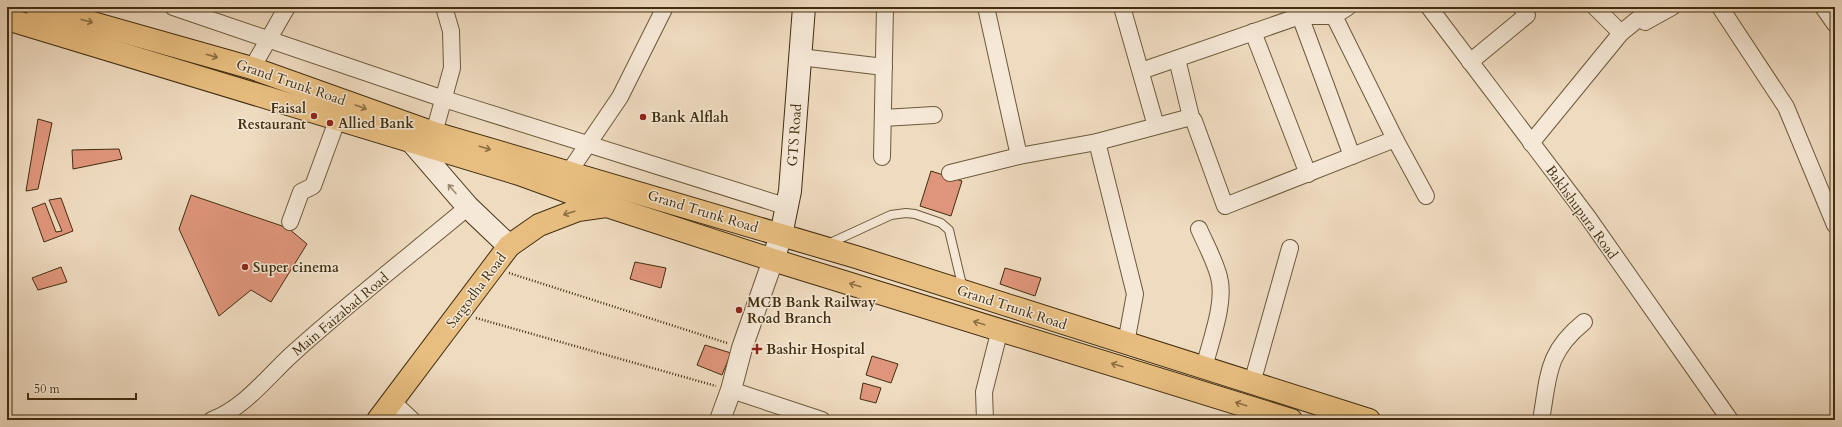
<svg xmlns="http://www.w3.org/2000/svg" width="1842" height="427" font-family="Cardo,serif">
  <style>
    .building { fill: #df957b; stroke: #422e0f }
    .lines { fill: none; stroke-linecap: round; stroke-linejoin: round }
    .service-casing { stroke: #6d593b; stroke-width: 10 }
    .minor-casing { stroke: #6d593b; stroke-width: 18 }
    .tertiary-casing { stroke: #6d593b; stroke-width: 22 }
    .secondary-casing { stroke: #422e0f; stroke-width: 24 }
    .primary-casing { stroke: #422e0f; stroke-width: 24 }
    .path { stroke: #422e0f; stroke-width: 2.5; stroke-dasharray: 1 2; stroke-linecap: butt }
    .service { stroke: #f5e8d6; stroke-width: 8 }
    .minor { stroke: #f5e8d6; stroke-width: 16 }
    .tertiary { stroke: #f5e8d6; stroke-width: 20 }
    .secondary { stroke: #f5e8d6; stroke-width: 22 }
    .primary { stroke: #e8be80; stroke-width: 22 }
    .oneway { stroke: #8d6f42 }
    .oneway2 { stroke: #9c8b72 }
    .poi-dot { fill: #8f2418; stroke: #f5e8d6; stroke-width: 1.5 }
    .labels { text-anchor: middle; stroke-width: 3; stroke-linejoin: round; paint-order: stroke }
    .street-label { font-size: 14px; fill: #422e0f; stroke: #f5e8d6 }
    .poi-label { font-size: 14px; font-weight: bold; fill: #422e0f; stroke: #f5e8d6; text-anchor: start }
  </style>
  <rect width="100%" height="100%" fill="#efdbc0"/>
  <filter id="stains"><feTurbulence type="fractalNoise" baseFrequency=".005" numOctaves="4"/><feColorMatrix values="0 0 0 0 .2 0 0 0 0 .09 0 0 0 0 .02 0 0 0 .5 -.17"/></filter>
  <radialGradient id="worn" r=".72"><stop offset=".6" stop-color="#630" stop-opacity="0"/><stop offset="1" stop-color="#630" stop-opacity=".3"/></radialGradient>
  <g class="building">
    <polygon points="38,119 52,123 38,189 26,191"/>
    <polygon points="119,149 122,159 73,169 72,150"/>
    <polygon points="931,171 962,181 951,216 920,206"/>
    <polygon points="191,195 288,228 307,244 271,302 251,290 219,316 179,229"/>
    <polygon points="61,198 73,231 44,242 32,208 45,203 56,232 62,231 49,200"/>
    <polygon points="635,262 666,268 661,288 630,279"/>
    <polygon points="61,267 67,282 38,290 32,278"/>
    <polygon points="1005,268 1041,278 1035,296 1000,284"/>
    <polygon points="705,345 731,353 722,375 697,365"/>
    <polygon points="872,356 898,364 891,383 866,375"/>
    <polygon points="863,383 881,388 876,403 860,399"/>
  </g>
  <g class="lines">
    <defs>
      <polyline id="service" points="828,244 891,215 906,213 915,214 941,223 949,230 963,289"/>
      <g id="minor">
        <polyline points="173,7 444,99 788,207"/>
        <polyline points="986,7 1019,156"/>
        <polyline points="1122,7 1156,126"/>
        <polyline points="1429,7 1587,216 1730,420"/>
        <polyline points="1595,7 1621,33"/>
        <polyline points="1720,7 1786,107 1835,225"/>
        <polyline points="1823,7 1835,24"/>
        <polyline points="1296,8 1300,16 1334,16 1348,7"/>
        <polyline points="1334,16 1395,139 1426,196"/>
        <polyline points="1253,32 1308,174"/>
        <polyline points="800,57 884,67"/>
        <polyline points="1177,59 1191,117 1194,121 1225,206 1395,139"/>
        <polyline points="1470,62 1527,15 1521,7"/>
        <polyline points="252,68 287,7"/>
        <polyline points="1141,71 1300,16 1352,156"/>
        <polyline points="883,118 934,115"/>
        <polyline points="434,133 452,68 451,31 444,7"/>
        <polyline points="1097,142 1135,294 1126,343"/>
        <polyline points="1531,143 1621,33 1643,15 1645,22 1672,7"/>
        <polyline points="882,157 885,7"/>
        <polyline points="569,172 620,97 665,7"/>
        <polyline points="950,173 1019,156 1097,142 1191,117"/>
        <polyline points="290,222 301,192 313,186 338,118"/>
        <path d="M 1199,229 C 1206,245 1215,261 1219,277 C 1226,303 1210,342 1204,368"/>
        <polyline points="1252,383 1290,248"/>
        <polyline points="731,390 822,420"/>
        <polyline points="392,401 412,420"/>
        <path d="M 212,420 C 243,408 265,380 289,357 C 346,305 408,257 468,207"/>
        <polyline points="985,420 984,392 1000,329"/>
        <path d="M 1541,420 C 1549,375 1546,353 1584,322"/>
      </g>
      <polyline id="tertiary" points="720,420 731,390 742,348 773,260"/>
      <g id="secondary">
        <polyline points="411,141 468,207 509,246"/>
        <polyline points="773,260 781,235 790,191 804,7"/>
      </g>
      <g id="primary">
        <polyline points="36,7 252,68 434,133 856,257 1369,420"/>
        <polyline points="7,19 519,174 607,206 773,260 1291,420"/>
        <polyline points="378,420 509,246 539,225 578,210 606,206"/>
      </g>
    </defs>
    <use href="#service" class="service-casing"/>
    <use href="#minor" class="minor-casing"/>
    <use href="#tertiary" class="tertiary-casing"/>
    <use href="#secondary" class="secondary-casing"/>
    <use href="#primary" class="primary-casing"/>
    <g class="path">
      <polyline points="509,273 727,343"/>
      <polyline points="476,318 716,386"/>
    </g>
    <use href="#service" class="service"/>
    <use href="#minor" class="minor"/>
    <use href="#tertiary" class="tertiary"/>
    <use href="#secondary" class="secondary"/>
    <use href="#primary" class="primary"/>
  </g>
  <defs><path id="oneway-shaft" d="M-6 0H5M1.5-3L5.5 0L1.5 3" fill="none" stroke-width="1.6" stroke-linecap="round" stroke-linejoin="round"/></defs>
  <g class="oneway">
    <use href="#oneway-shaft" transform="translate(87 21) rotate(15)"/>
    <use href="#oneway-shaft" transform="translate(212 56) rotate(16)"/>
    <use href="#oneway-shaft" transform="translate(361 107) rotate(20)"/>
    <use href="#oneway-shaft" transform="translate(485 148) rotate(16)"/>
    <use href="#oneway-shaft" transform="translate(569 213) rotate(162)"/>
    <use href="#oneway-shaft" transform="translate(855 285) rotate(-163)"/>
    <use href="#oneway-shaft" transform="translate(979 323) rotate(-163)"/>
    <use href="#oneway-shaft" transform="translate(1117 365) rotate(-163)"/>
    <use href="#oneway-shaft" transform="translate(1241 404) rotate(-163)"/>
  </g>
  <use class="oneway2" href="#oneway-shaft" transform="translate(452 189) rotate(-131)"/>
  <g class="poi-dot">
    <circle cx="314" cy="116" r="4"/>
    <circle cx="643" cy="117" r="4"/>
    <circle cx="330" cy="123" r="4"/>
    <circle cx="245" cy="267" r="4"/>
    <circle cx="739" cy="310" r="4"/>
    <path d="M755 343h4v4h4v4h-4v4h-4v-4h-4v-4h4z"/>
  </g>
  <g class="labels">
    <g class="street-label">
      <text transform="translate(291 82) rotate(19)" y="5">Grand Trunk Road</text>
      <text transform="translate(794 135) rotate(-86)" y="5">GTS Road</text>
      <text transform="translate(703 211) rotate(17)" y="5">Grand Trunk Road</text>
      <text transform="translate(1582 212) rotate(54)" y="5">Bakhshupura Road</text>
      <text transform="translate(476 290) rotate(-53)" y="5">Sargodha Road</text>
      <text transform="translate(1012 307) rotate(18)" y="5">Grand Trunk Road</text>
      <text transform="translate(340 314) rotate(-40)" y="5">Main Faizabad Road</text>
    </g>
    <g class="poi-label">
      <text x="306" y="113" text-anchor="end">Faisal<tspan x="306" dy="16">Restaurant</tspan></text>
      <text x="651" y="122">Bank Alflah</text>
      <text x="338" y="128">Allied Bank</text>
      <text x="253" y="272">Super cinema</text>
      <text x="747" y="307">MCB Bank Railway<tspan x="747" dy="16">Road Branch</tspan></text>
      <text x="766" y="354">Bashir Hospital</text>
    </g>
  </g>
  <rect width="1842" height="427" fill="none" stroke="#efdbc0" stroke-width="24"/>
  <rect x="8" y="8" width="1826" height="411" fill="none" stroke="#422e0f" stroke-width="2"/>
  <rect x="12" y="12" width="1818" height="403" fill="none" stroke="#422e0f"/>
  <path d="M28 393v6h108v-6" fill="none" stroke="#422e0f" stroke-width="2"/>
  <text x="34" y="393" font-size="12" fill="#422e0f" stroke="#f5e8d6" stroke-width="3" paint-order="stroke">50 m</text>
  <rect width="100%" height="100%" filter="url(#stains)"/>
  <rect width="100%" height="100%" fill="url(#worn)"/>
</svg>
